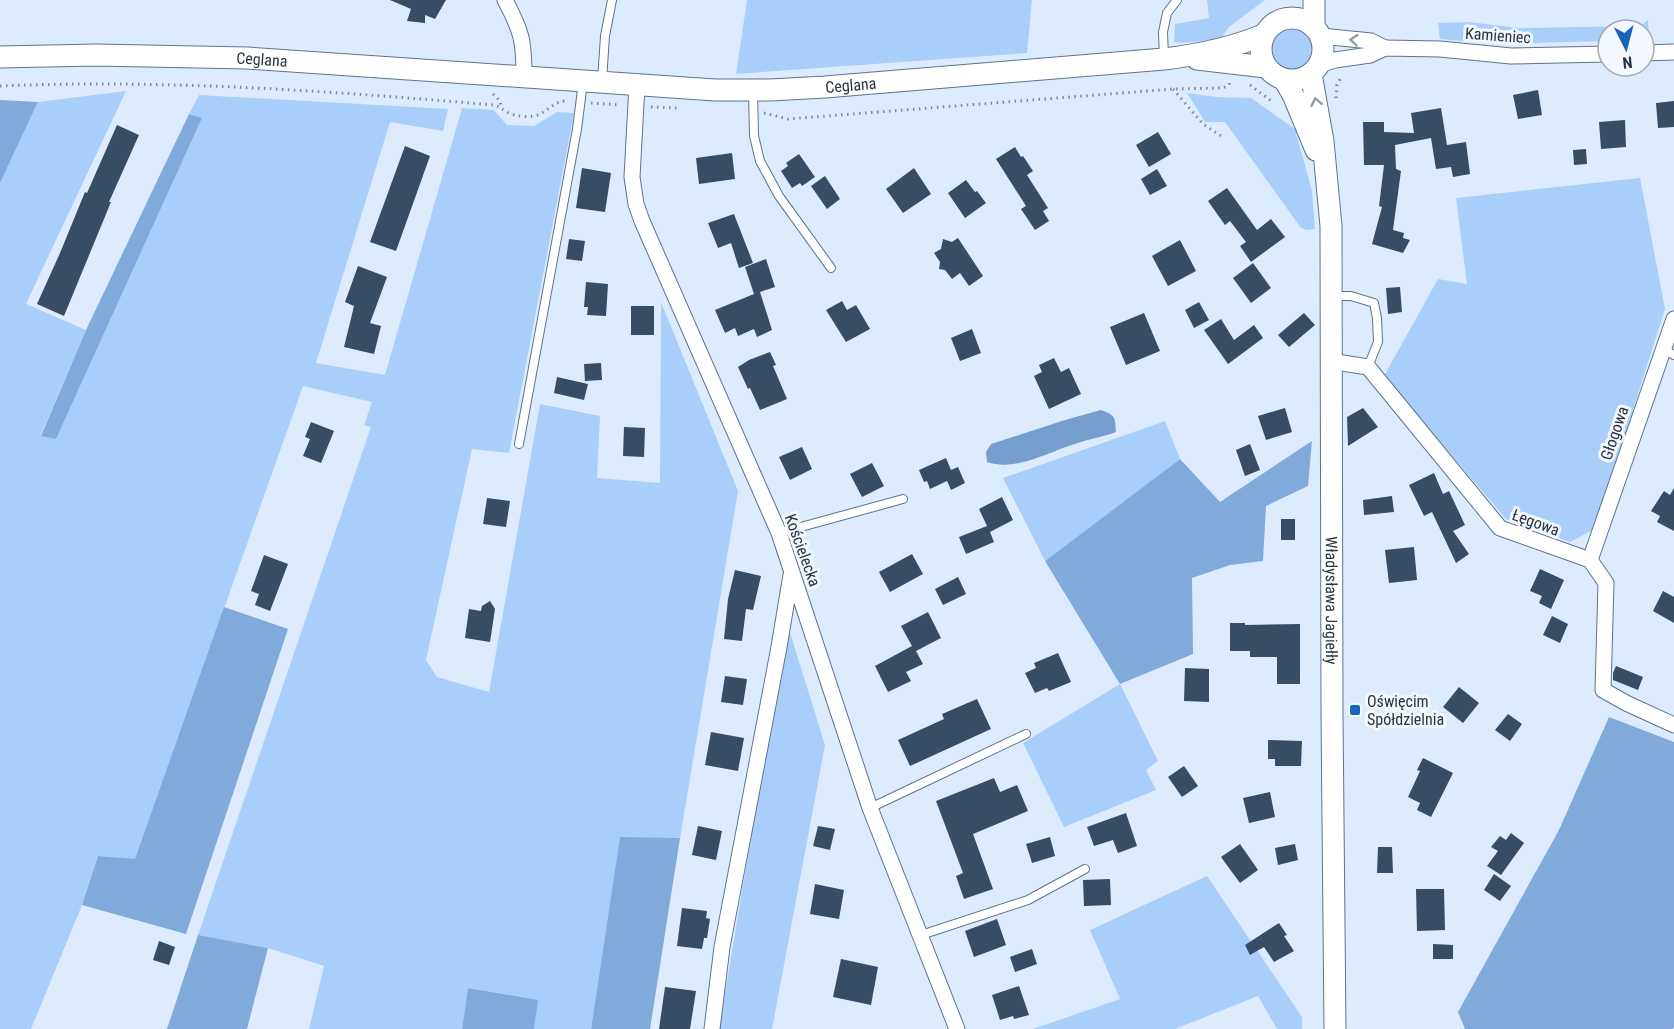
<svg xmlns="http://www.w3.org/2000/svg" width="1674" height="1029" font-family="'Roboto Condensed',sans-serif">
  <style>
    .green { fill: #aacefa }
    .forest { fill: #81aada }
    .water { fill: #759dcd }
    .building { fill: #374c65 }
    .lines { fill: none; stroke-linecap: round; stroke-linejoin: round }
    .lane-casing { stroke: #5d738e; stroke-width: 10 }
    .street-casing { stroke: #5d738e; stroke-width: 17 }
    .secondary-casing { stroke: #5d738e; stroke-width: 23 }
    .path { stroke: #7b8896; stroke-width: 3; stroke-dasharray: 1.5 4.5; stroke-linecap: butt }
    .lane { stroke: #fff; stroke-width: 8 }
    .street { stroke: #fff; stroke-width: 15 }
    .secondary { stroke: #fff; stroke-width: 21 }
    .oneway { stroke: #94999f }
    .poi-dot { fill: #1766b5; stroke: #f3f8fe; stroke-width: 2 }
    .labels { text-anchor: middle; stroke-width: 6; stroke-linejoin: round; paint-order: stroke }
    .street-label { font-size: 16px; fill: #29333f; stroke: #f3f8fe }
    .poi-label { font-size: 16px; fill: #29333f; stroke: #f3f8fe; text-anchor: start }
  </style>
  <rect width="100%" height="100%" fill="#dcecfe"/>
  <g class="green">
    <polygon points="747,0 1032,0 1027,53 736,74"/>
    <polygon points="1207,0 1265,0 1229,27 1221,39 1181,43 1174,42 1175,24 1209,18"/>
    <polygon points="1648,20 1649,40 1644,40 1644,30 1608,30 1608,41 1498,44 1440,39 1438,23 1469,22 1519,28 1641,26"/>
    <circle cx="1292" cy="49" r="20"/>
    <polygon points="126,91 26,304 86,330 41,435 56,439 202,118 189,114 199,95 448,109 443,131 390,122 316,363 385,375 462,108 494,110 507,125 534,126 557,112 574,113 509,453 472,449 426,660 437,677 489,692 540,404 600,416 597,478 660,483 661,302 738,491 680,838 620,838 591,1029 534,1029 537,1000 468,988 462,1029 309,1029 324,966 268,948 198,935 371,427 364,425 372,402 303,386 135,860 98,856 82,905 31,1029 0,1029 0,183 38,102"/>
    <polygon points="1187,93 1217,97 1251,98 1295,129 1312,191 1315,229 1308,230 1301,228 1225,122 1205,122"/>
    <polygon points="1640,178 1665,309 1595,529 1570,542 1506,519 1384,376 1438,279 1467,284 1456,198"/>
    <polygon points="1165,421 1180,459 1045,561 1003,478"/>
    <polygon points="787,623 825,745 772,1029 719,1029"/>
    <polygon points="1120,684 1158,761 1146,770 1156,790 1064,827 1023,743"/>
    <polygon points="1207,876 1302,1017 1302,1029 1277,1029 1258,996 1175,1029 1033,1029 1120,999 1090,930"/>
  </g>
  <g class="forest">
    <polygon points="0,100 38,102 0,183"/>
    <polygon points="189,114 202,118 56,439 41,436 86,330"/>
    <polygon points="1312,441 1308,486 1266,506 1263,561 1230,565 1192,578 1193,654 1120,684 1045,561 1180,459 1220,502"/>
    <polygon points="224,607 288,629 186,934 82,905 98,856 135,859"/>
    <polygon points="1609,717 1674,742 1674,1027 1673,1029 1465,1029 1458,1012 1559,830"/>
    <polygon points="620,837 680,838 650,1029 591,1029"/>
    <polygon points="198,935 268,948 247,1029 167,1029"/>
    <polygon points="468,988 538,1000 534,1029 462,1029"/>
  </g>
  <path class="water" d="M 1101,410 C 1116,415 1115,418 1116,432 C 1103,437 1088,439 1075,444 C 1048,452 1016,472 987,462 L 986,452 L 991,444 L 1065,420 Z"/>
  <g class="building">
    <polygon points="390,0 446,0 435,19 425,15 425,23 407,21 411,9"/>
    <polygon points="1538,90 1542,115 1518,119 1513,95"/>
    <polygon points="1674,101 1674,127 1658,128 1656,103"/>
    <polygon points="1441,108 1447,145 1466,142 1470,174 1453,177 1451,167 1436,169 1431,138 1395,145 1396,169 1401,171 1393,230 1404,233 1403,238 1410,240 1403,253 1372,244 1382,207 1379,206 1384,165 1364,165 1363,122 1384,122 1384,132 1414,133 1411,113"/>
    <polygon points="1625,120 1626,147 1601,149 1599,122"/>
    <polygon points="117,125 139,135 109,202 111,202 64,316 37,304 60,253 85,192 87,193"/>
    <polygon points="1158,132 1171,154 1149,167 1136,145"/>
    <polygon points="405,146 430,156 396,251 370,242"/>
    <polygon points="1015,147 1021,157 1023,156 1033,171 1027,175 1048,208 1043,211 1049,221 1035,230 1021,209 1026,206 996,159"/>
    <polygon points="1586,149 1587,164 1574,165 1573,150"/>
    <polygon points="732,153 735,179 699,184 696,158"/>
    <polygon points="799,154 815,177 802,186 800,183 792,188 781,171 788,166 786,163"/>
    <polygon points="582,168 611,173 605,212 576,208"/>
    <polygon points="914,168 931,194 903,213 886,189"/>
    <polygon points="1157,169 1167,186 1150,195 1141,179"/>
    <polygon points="825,176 840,199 827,209 811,186"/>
    <polygon points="966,180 975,192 977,191 986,203 965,218 948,193"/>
    <polygon points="1227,188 1257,230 1271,219 1285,237 1251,262 1240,246 1246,242 1230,221 1225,225 1208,201"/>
    <polygon points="734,214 753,263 739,268 731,243 718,248 708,223"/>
    <polygon points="958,238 983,276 969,286 960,273 952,279 945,270 939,269 940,262 934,253 941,249 943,239 952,242"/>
    <polygon points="569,239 585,241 582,261 566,259"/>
    <polygon points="1180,240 1196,271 1168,286 1152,256"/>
    <polygon points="766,259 775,287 760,292 772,330 757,337 754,329 738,336 735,328 725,333 715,310 754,294 745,267"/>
    <polygon points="1253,263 1271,288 1251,303 1233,278"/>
    <polygon points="358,266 387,277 370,323 381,326 374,354 344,347 354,306 345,302"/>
    <polygon points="586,282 608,284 606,316 587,315 588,307 584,307"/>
    <polygon points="1400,287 1402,312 1388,314 1386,288"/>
    <polygon points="842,301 847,310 856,305 870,329 846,342 826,310"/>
    <polygon points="1199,302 1209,320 1194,328 1185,310"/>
    <rect x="631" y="306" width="23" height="29"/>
    <polygon points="1144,313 1160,351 1126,365 1110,327"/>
    <polygon points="1304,313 1315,325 1289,347 1278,335"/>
    <polygon points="1221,319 1234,340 1254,325 1263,338 1228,364 1204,330"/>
    <polygon points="972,329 981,353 960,361 951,338"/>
    <polygon points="770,352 776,365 773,366 787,399 760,410 750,388 748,389 738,367 749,360"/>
    <polygon points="1054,358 1061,372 1069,368 1081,394 1049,409 1034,376 1042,372 1039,365"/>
    <polygon points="601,363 602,380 585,381 584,364"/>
    <polygon points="557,377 588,384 584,400 554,393"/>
    <polygon points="1285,408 1292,432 1266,440 1258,416"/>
    <polygon points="1363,408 1378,427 1348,446 1347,417"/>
    <polygon points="311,422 334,431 321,463 303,456 310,439 305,437"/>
    <polygon points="624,427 645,428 644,457 623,456"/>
    <polygon points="1250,444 1260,470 1245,476 1236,450"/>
    <polygon points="802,447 812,469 790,480 779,457"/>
    <polygon points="946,458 951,470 958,467 965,483 951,490 947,481 930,489 927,481 924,482 919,470"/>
    <polygon points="872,463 884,486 862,497 850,474"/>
    <polygon points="1434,473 1443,494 1449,491 1465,525 1453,531 1469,554 1456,563 1432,512 1424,516 1409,485"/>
    <polygon points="1674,488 1674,531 1657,522 1660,516 1651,511 1664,491 1670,495"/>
    <polygon points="1392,496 1394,512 1364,515 1363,500"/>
    <polygon points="1002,497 1013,520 990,532 994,542 966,554 959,537 987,526 979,509"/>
    <polygon points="487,498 510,501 506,527 483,524"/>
    <rect x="1281" y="519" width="14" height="21"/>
    <polygon points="1414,547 1417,580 1389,583 1385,550"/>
    <polygon points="912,554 923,574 890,592 879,572"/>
    <polygon points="264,555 288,564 270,611 255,605 259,594 251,591"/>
    <polygon points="1540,569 1564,580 1551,609 1539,603 1542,596 1530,591"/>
    <polygon points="735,570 761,576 753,610 746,609 742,641 724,639 728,599"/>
    <polygon points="958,577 966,594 943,605 935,589"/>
    <polygon points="1663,591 1674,597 1674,623 1653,611"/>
    <polygon points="490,601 495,609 490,642 465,638 469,609 481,611 482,606"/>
    <polygon points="928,612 941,638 916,651 923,664 906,672 911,681 888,692 875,666 912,646 901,626"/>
    <polygon points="1552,616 1568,624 1560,643 1543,635"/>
    <polygon points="1230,623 1245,623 1245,625 1300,624 1300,684 1277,684 1277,657 1250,657 1250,651 1230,651"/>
    <polygon points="1058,653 1071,682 1049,691 1047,688 1035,693 1025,673 1036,668 1034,663"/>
    <polygon points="1616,666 1643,677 1638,690 1613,680 1613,673"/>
    <polygon points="1185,668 1209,669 1209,702 1184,701"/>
    <polygon points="725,676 747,679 743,705 721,702"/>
    <polygon points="1459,687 1479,703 1463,723 1443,707"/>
    <polygon points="977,699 991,729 910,766 898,740 944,719 942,714"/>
    <polygon points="1508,714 1522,724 1510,741 1495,730"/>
    <polygon points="711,732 744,738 738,771 705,765"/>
    <polygon points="1268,740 1302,741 1301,766 1275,766 1275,759 1268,759"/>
    <polygon points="1423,758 1453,773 1431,817 1417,810 1420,803 1408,797 1420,771 1417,770"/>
    <polygon points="1184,766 1198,786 1182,797 1168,777"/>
    <polygon points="994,778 1000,792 1017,785 1028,811 973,834 993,889 964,899 956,876 963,873 936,801"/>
    <polygon points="1270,792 1275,817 1249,823 1243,798"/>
    <polygon points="1126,813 1137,846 1118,853 1113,840 1094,846 1087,827"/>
    <polygon points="698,826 722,831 716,860 692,855"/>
    <polygon points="818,826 835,829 830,850 813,846"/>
    <polygon points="1511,833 1524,843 1501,875 1487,866 1498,851 1491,847 1500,836 1506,840"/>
    <polygon points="1050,837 1055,856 1032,863 1026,844"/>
    <polygon points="1240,844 1258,870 1240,883 1221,857"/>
    <polygon points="1295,844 1298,860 1278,865 1275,848"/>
    <polygon points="1378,847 1392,847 1393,873 1377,873"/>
    <polygon points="1494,874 1511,886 1500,901 1484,890"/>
    <polygon points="1110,879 1111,905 1084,906 1083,880"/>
    <polygon points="815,884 844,890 839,919 810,914"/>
    <polygon points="1416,889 1444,889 1445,930 1417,931"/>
    <polygon points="682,908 707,911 706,918 710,919 707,938 704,938 702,949 677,946"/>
    <polygon points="997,919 1006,945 974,957 965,931"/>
    <polygon points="1279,923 1287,935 1284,936 1294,951 1274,962 1264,947 1250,955 1245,945"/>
    <polygon points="159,941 175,947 169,965 153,960"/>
    <polygon points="1433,944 1453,945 1453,959 1433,959"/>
    <polygon points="1032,949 1037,964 1015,972 1010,957"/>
    <polygon points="841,959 878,967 871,1005 833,997"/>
    <polygon points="1019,986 1029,1015 1014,1019 1013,1016 1000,1020 992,995"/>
    <polygon points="665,987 696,991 690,1029 659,1029"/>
  </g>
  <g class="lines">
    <defs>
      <g id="lane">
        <polyline points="1164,58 1163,32 1167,13 1177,0"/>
        <polyline points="602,81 605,36 612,0"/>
        <polyline points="753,90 754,136 760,161 779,196 831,268"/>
        <polyline points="1332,296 1351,296 1374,303 1377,318 1378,342 1368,367"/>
        <polyline points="1663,349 1674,355"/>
        <polyline points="519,444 577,129 583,82"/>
        <polyline points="779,533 903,499"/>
        <polyline points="870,808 1026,734"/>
        <polyline points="921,935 1028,900 1085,869"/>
      </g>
      <g id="street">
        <path d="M 505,0 C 522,32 524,41 524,77"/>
        <polyline points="1321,36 1371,41 1385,48"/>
        <polyline points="1644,53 1674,52"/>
        <polyline points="1319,65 1335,60 1370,55 1385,48 1440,49 1511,56 1608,54"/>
        <polyline points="637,85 632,177 636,204 642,221 779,533 870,808 957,1029"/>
        <polyline points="1330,361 1368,367 1500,528 1590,560 1606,583 1603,690 1626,703 1674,725"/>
        <polyline points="1590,560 1674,319"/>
        <polyline points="712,1029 722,947 779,647 791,575"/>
      </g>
      <g id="secondary">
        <polyline points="1314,0 1314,27"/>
        <circle cx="1292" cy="49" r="31"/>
        <path id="s1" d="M 0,57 L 96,55 L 247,58 L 715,90 L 770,90 L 825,87 L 1164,59 C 1197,55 1232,48 1263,35"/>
        <polyline points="1197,59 1266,67"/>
        <path id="s2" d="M 1311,74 L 1323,141 L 1331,226 L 1332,714 L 1335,1029"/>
        <polyline points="1284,79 1294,97 1316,150"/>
      </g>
    </defs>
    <use href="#lane" class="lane-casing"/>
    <use href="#street" class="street-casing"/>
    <use href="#secondary" class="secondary-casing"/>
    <g class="path">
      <polyline points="1250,85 1274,103"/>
      <path d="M 0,86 C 165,79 330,91 494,105 C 500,107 502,109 507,112 C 514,117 533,118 540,114 C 550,109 555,101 566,101"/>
      <polyline points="1173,89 1203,124 1224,138"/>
      <polyline points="493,94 500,101 501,107"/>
      <polyline points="1336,98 1337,85 1342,76"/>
      <polyline points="591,103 620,105"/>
      <polyline points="651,107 677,108"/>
      <polyline points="764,113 788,119 1173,89 1222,88 1228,86 1230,83"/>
    </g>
    <use href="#lane" class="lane"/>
    <use href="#street" class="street"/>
    <use href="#secondary" class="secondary"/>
  </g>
  <defs><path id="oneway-chevron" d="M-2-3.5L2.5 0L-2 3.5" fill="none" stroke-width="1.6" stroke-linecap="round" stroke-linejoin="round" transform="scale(1.5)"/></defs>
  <g class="oneway">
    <use href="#oneway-chevron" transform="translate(1354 40) rotate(-175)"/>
    <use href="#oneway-chevron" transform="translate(1316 102) rotate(-101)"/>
  </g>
  <rect class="poi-dot" x="1349" y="704" width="12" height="12" rx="3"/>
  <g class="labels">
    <g class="street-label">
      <text transform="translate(1498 35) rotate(4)" y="6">Kamieniec</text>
      <text dy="6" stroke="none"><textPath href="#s1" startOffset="262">Ceglana</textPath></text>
      <text dy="6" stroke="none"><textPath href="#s1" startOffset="852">Ceglana</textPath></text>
      <text transform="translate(1614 433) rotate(-71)" y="6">Głogowa</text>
      <text transform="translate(1536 522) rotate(20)" y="6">Łęgowa</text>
      <text transform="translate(803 550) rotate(70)" y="6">Kościelecka</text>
      <text dy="6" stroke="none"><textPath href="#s2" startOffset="528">Władysława Jagiełły</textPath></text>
    </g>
    <g class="poi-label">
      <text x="1367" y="707">Oświęcim<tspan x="1367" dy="18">Spółdzielnia</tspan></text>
    </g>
  </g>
  <g transform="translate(1626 48) rotate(174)"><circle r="28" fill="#f3f8fe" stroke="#a2a9b2" stroke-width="1.5"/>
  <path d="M0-4.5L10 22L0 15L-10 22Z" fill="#1766b5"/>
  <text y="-9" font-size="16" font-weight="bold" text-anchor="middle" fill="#29333f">N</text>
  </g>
</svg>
